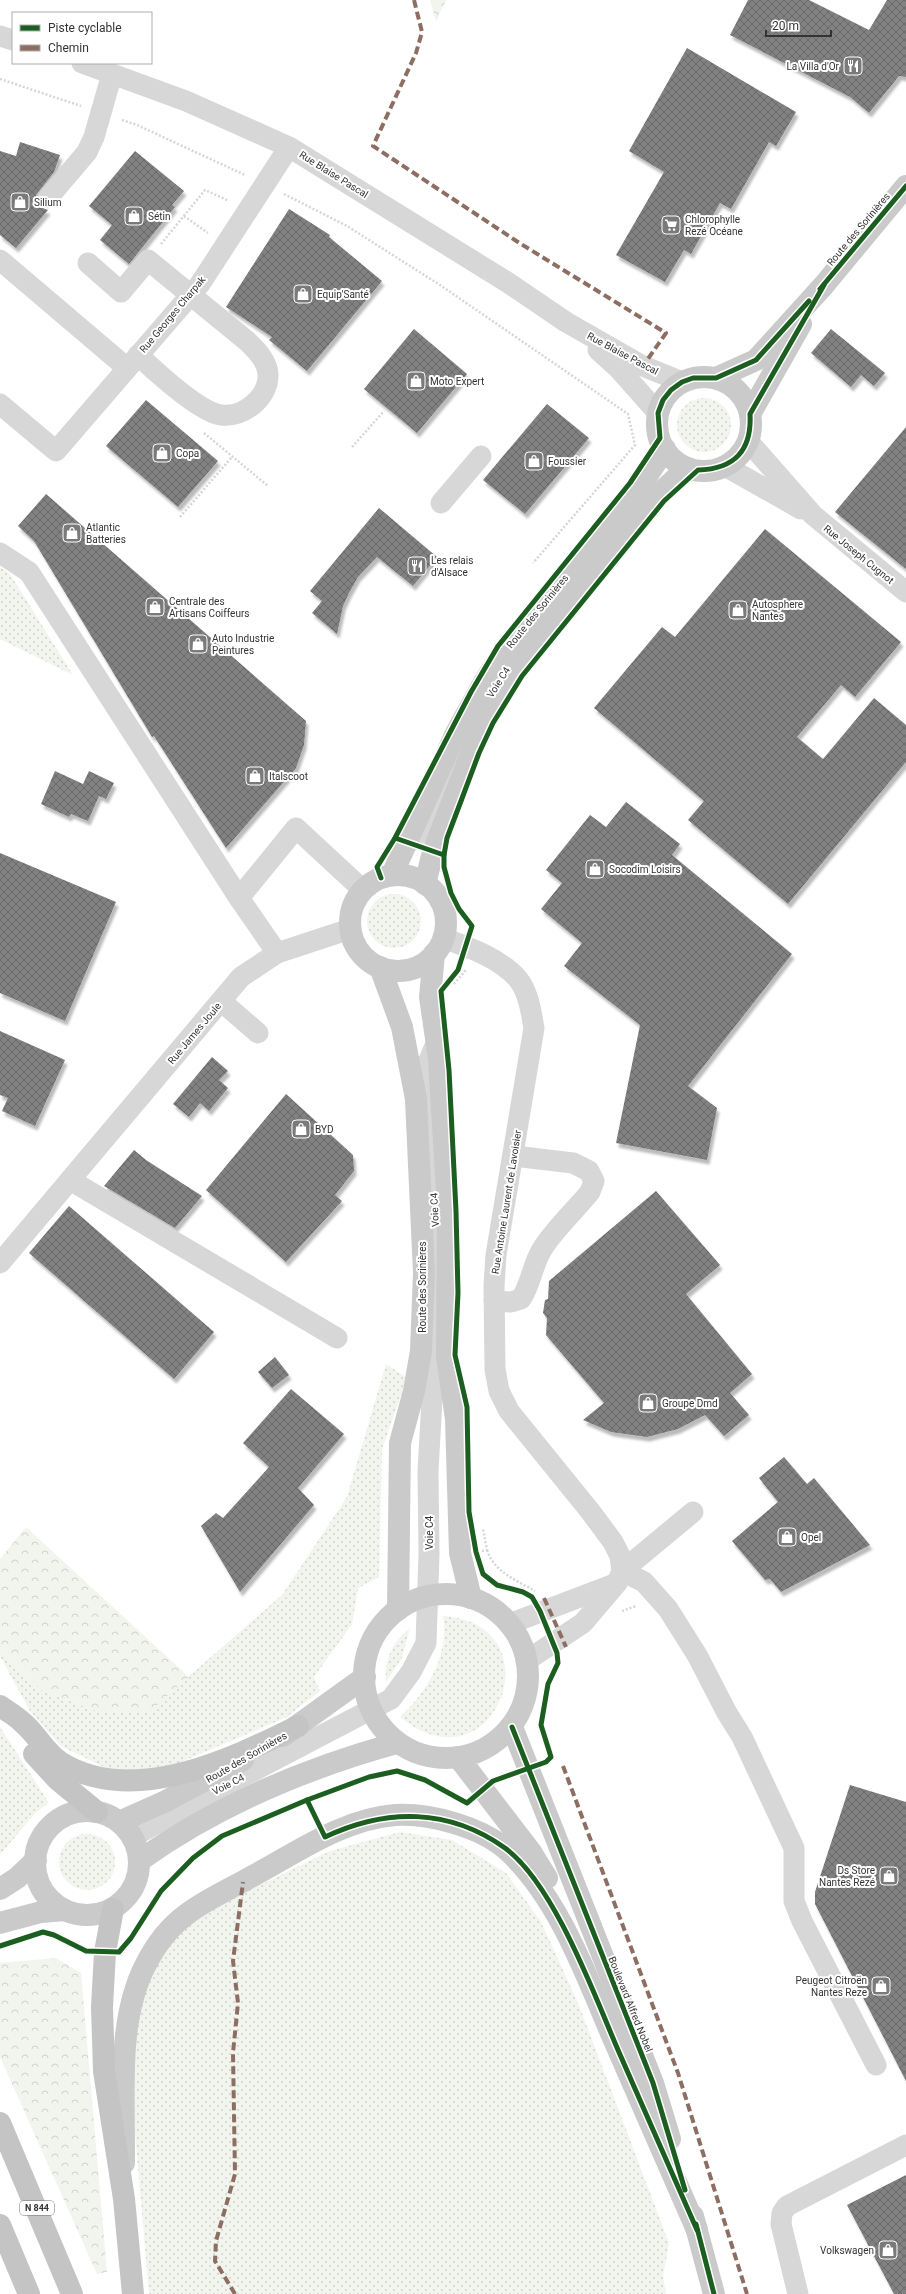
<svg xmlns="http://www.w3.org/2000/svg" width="906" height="2294" font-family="Roboto,sans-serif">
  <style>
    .grass { fill: url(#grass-dots) }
    .forest { fill: url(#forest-crowns) }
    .building { fill: url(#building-cross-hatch); filter: url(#shadow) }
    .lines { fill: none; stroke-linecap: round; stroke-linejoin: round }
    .path { stroke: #d6d6d6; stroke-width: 2.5; stroke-dasharray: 2 2; stroke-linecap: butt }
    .minor { stroke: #d7d7d7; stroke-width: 21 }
    .major { stroke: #cacaca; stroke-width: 22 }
    .highway { stroke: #c4c4c4; stroke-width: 22 }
    .quiet { stroke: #8d6e63; stroke-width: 4; stroke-dasharray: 8 4; stroke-linecap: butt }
    .cycleway-casing { stroke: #fff; stroke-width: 8 }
    .cycleway { stroke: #1b5e20; stroke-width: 5 }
    .labels { text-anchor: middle; stroke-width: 4; stroke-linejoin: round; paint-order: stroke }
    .shield { fill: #fff; stroke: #707070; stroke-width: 1 }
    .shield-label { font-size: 9px; font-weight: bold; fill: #333 }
    .poi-label { font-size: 10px; fill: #333; stroke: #fff; text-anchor: start }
    .street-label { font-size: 10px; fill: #333; stroke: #fff }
  </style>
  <defs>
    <pattern id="grass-dots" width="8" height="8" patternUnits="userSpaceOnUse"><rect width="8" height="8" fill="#f1f5ed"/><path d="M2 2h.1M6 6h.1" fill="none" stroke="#cfd2cc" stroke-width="1.8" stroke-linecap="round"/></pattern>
    <pattern id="forest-crowns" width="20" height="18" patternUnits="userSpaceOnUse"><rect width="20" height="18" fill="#f1f5ed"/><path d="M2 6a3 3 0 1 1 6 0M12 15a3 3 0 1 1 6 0" fill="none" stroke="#cfd2cc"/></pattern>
    <pattern id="building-cross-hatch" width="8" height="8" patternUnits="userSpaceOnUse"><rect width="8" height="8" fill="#818181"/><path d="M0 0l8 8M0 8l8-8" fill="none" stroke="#6a6a6a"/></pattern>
    <filter id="shadow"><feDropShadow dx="2.5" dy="4.5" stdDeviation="1" flood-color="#0004"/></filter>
  </defs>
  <rect width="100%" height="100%" fill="#fff"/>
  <g class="grass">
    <circle cx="704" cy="425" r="27"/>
    <polygon points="0,567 10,574 73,675 0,639"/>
    <circle cx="394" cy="921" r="27"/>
    <polygon points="386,1364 407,1378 382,1449 379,1577 358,1588 352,1624 314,1677 320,1691 287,1717 174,1765 138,1775 106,1768 61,1746 30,1711 0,1656 0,1651 43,1691 97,1711 149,1711 282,1595 347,1497"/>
    <path d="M 443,1616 C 559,1624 495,1795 400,1717 C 427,1692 450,1655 443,1616 Z"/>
    <path d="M 410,1628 L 402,1658 L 386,1682 C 384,1660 393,1641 410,1628 Z"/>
    <polygon points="0,1727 49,1803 36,1812 0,1855"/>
    <polygon points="400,1832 452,1840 506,1873 541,1922 578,2003 669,2243 663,2276 666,2294 149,2294 133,2109 135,2014 156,1963 175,1932 223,1903 330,1851"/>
    <circle cx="87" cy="1862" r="28"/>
  </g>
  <g class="forest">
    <polygon points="430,0 446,0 436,21"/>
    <polygon points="26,1527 189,1677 149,1712 97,1711 43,1691 0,1651 0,1559"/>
    <polygon points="56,1958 81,1973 107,2272 97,2274 0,2057 0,1963"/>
  </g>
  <g class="building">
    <polygon points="748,0 809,0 869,30 887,0 906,0 906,77 899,76 869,113 850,97 730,35"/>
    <polygon points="687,48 796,112 776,146 769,142 731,209 720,203 691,254 684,250 665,282 616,255 664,172 629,151"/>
    <polygon points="20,142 60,155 54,172 36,195 40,207 48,210 16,248 0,235 0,151 16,156"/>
    <polygon points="135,151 184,191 172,205 175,207 129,264 100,240 112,225 89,206"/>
    <polygon points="289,209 330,235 329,237 382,281 307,371 269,340 272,337 226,307"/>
    <polygon points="414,329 467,374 417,433 364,389"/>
    <polygon points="831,329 885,373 874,386 861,375 851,387 811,353"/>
    <polygon points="146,400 218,461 178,507 106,446"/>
    <polygon points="547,404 589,438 525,514 483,480"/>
    <polygon points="906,427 906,569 835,512"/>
    <polygon points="46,494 306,721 304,745 296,768 226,848 154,736 152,737 34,541 18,526"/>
    <polygon points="379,508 437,557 413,586 377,557 358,577 349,593 343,606 337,634 312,613 322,601 310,591"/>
    <polygon points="765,529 901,642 855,697 841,685 797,737 823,759 874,698 906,725 906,762 788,904 688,820 704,801 594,708 662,627 675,637"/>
    <polygon points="55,771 83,784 89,771 114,783 106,799 99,796 88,821 71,814 69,817 41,804"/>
    <polygon points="626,802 680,844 672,855 792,954 688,1086 717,1108 707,1160 616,1143 640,1025 564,966 582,943 541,909 562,883 546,870 590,815 606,827"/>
    <polygon points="0,853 116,902 65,1021 0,993"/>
    <polygon points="0,1031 65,1060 35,1126 2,1111 8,1098 0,1095"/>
    <polygon points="212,1057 228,1071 219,1080 228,1088 209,1111 200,1103 189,1117 173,1104"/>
    <polygon points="286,1094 353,1155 354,1171 335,1195 342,1201 286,1262 206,1190"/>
    <polygon points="134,1150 146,1160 202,1196 175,1228 104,1186"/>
    <polygon points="656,1191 720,1265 686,1294 752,1374 730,1393 749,1415 724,1436 705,1415 678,1429 647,1437 611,1432 583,1420 604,1403 546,1335 547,1318 543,1313 545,1300 548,1299 549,1281"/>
    <polygon points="69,1206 214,1332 174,1379 29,1253"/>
    <polygon points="275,1357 289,1375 272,1388 258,1372"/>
    <polygon points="291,1389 344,1434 298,1488 314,1505 240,1592 201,1526 216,1513 223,1518 269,1467 243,1443"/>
    <polygon points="784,1457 807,1484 814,1478 870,1545 781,1592 770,1579 765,1580 732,1541 778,1502 759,1478"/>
    <polygon points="850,1785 906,1802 906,2081 815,1904 815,1892"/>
    <polygon points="906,2175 906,2294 894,2294 847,2205"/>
  </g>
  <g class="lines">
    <g class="path">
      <polyline points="0,79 81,106"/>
      <polyline points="122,120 137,125 245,175"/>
      <polyline points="284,194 347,226 440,285 628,414 635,445 533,563"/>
      <polyline points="184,216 208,233"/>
      <polyline points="161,244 205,190 229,201"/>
      <polyline points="204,433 268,486"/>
      <polyline points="352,447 384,411"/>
      <polyline points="180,517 232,457"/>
      <polyline points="454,984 466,970"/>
      <path d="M 487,1550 C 494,1572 516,1580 535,1591"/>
      <polyline points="482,1551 487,1550 483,1529"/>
      <polyline points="622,1611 636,1606"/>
    </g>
    <g class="minor">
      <polyline points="0,36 13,40"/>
      <polyline points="82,63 186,101 289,147 507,282 566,322 643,366 682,382"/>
      <polyline points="48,198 87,152 94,137 112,74"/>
      <polyline points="0,260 127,368"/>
      <path d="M 88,263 L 121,292 L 148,260 L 247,341 C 256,350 267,360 268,374 C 269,397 244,418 221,415 C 199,412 155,371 138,355"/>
      <polyline points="598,350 619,369 658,413"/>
      <polyline points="0,404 56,451 200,284 289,147"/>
      <polyline points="748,441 813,515 906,592"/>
      <polyline points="725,466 801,509"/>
      <polyline points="441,503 481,456"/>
      <polyline points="0,553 29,572 239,898"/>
      <polyline points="408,843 431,823 473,724"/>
      <path d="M 443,938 C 468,947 500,958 518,979 C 529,993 531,1012 534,1028 L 496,1255 L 494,1286 L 495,1369 L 499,1391 L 509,1411 L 590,1511 L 613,1542 L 620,1556 L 622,1571 L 617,1583"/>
      <polyline points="277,953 239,898 296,828 363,890"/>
      <polyline points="221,1001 258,1033"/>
      <polyline points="70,1180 337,1338"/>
      <polyline points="0,1263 241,977 277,953 350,929"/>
      <path d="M 494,1301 L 511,1302 L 521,1299 C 531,1284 532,1267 541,1251 C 550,1234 577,1208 590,1192 L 594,1181 L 589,1171 L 573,1163 L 514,1156"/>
      <polyline points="622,1571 644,1582 668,1609 697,1655 727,1713 742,1737 794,1848 794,1901 802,1921 876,2065"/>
      <polyline points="622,1571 693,1512"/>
      <polyline points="509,1624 617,1583 583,1623 526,1661"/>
      <polyline points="132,1837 215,1791 391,1699 411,1672 426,1643 429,1554 428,1471 438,1293 427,1065 437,1041"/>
      <polyline points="798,2294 781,2224 782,2213 787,2206 906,2145"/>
    </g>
    <g class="major">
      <circle cx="704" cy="424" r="47"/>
      <polyline points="716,378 756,360 824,285 906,186"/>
      <polyline points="750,414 801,324"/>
      <polyline points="392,875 456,733 483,684 502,654 645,479 665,449"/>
      <circle cx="398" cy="923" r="48"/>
      <polyline points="425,884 433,852 479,733 513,672 565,611 644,511 661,492 687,468"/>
      <polyline points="434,954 430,997 439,1059 448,1208 447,1357 456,1419 460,1553 471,1598"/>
      <polyline points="380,967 402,1027 416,1099 424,1273 421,1351 414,1391 400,1443 398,1610"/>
      <circle cx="446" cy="1676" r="82"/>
      <polyline points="512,1727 653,2083 670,2139"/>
      <polyline points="283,1736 365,1677"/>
      <polyline points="458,1757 531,1852 547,1878"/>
      <circle cx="87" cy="1863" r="52"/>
      <polyline points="119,1822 166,1801 243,1760"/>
      <path d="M 139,1861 C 216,1806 306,1768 397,1743"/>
      <polyline points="0,1889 17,1878 36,1860"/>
      <polyline points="0,1923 41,1912 65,1910"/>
      <path d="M 124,2163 C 125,2100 116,2023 145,1966 C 155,1946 169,1927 187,1914 C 207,1899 230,1889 251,1877 C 296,1853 343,1819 395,1815 C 430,1813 482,1827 508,1851 C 559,1898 586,1975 613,2038 C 641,2102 669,2166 697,2230"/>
      <polyline points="693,2216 714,2294"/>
    </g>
    <g class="highway">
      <path d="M 0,1706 C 7,1711 16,1716 22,1722 C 36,1733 45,1752 60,1762 C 132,1807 230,1760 298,1726"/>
      <polyline points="34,1754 58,1780 97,1812"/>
      <polyline points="113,1909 105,1952 102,2007 104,2071 124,2199 133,2294"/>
      <polyline points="0,2123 72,2294"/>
      <polyline points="0,2225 29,2294"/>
    </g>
    <g class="quiet">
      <polyline points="414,0 422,32 416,53 373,146 521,244 666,333 643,366"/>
      <polyline points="544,1598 566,1647"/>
      <polyline points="563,1766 678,2073 747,2294"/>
      <polyline points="235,2294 215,2261 216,2241 235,2174 233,2053 238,2003 233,1961 243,1882"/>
    </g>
    <defs>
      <g id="cycleway">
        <polyline points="820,289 906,186"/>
        <polyline points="395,838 444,855"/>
        <polyline points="381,878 377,867 395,838 471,692 498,646 630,483 660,438 658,413 663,400 671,390 682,382 693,378 716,378 756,360 809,301"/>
        <polyline points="512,1727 653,2083 685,2190"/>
        <path d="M 307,1800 L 325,1837 C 386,1808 449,1808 505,1848 C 554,1884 594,1994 618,2050 C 644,2110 671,2170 697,2230"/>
        <path d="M 0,1946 L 43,1932 L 54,1935 L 86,1951 L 119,1952 L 131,1938 L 161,1891 L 193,1858 L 222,1836 L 307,1800 L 369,1777 L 397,1771 L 425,1780 L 467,1803 L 493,1781 L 546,1762 L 551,1757 L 541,1725 L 548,1684 L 558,1663 L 557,1653 L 540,1611 L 532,1597 L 523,1592 L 497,1585 L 483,1574 L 476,1552 L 469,1512 L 467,1407 L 455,1355 L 458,1293 L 456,1211 L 449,1070 L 441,991 L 458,970 L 472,926 L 459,909 L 451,893 L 444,867 L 444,855 L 447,838 L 461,801 L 479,753 L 493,723 L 522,676 L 664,501 L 698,470 C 735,469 752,450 750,414 L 824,285"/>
        <polyline points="696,2224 714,2294"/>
      </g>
    </defs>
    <use href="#cycleway" class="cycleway-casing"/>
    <use href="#cycleway" class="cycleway"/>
  </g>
  <defs>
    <symbol id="restaurant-square" viewBox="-11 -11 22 22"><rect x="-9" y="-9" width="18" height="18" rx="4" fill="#7a7a7a" stroke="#fff"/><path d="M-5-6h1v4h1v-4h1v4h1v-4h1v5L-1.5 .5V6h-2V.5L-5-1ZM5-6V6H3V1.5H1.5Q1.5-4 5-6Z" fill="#fff"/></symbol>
    <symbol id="shop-square" viewBox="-11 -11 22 22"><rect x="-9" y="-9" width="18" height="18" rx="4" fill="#7a7a7a" stroke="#fff"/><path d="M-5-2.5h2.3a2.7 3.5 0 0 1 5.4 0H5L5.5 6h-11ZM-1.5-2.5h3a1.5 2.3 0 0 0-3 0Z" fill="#fff"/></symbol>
    <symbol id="supermarket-square" viewBox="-11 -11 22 22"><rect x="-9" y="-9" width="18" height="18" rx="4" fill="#7a7a7a" stroke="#fff"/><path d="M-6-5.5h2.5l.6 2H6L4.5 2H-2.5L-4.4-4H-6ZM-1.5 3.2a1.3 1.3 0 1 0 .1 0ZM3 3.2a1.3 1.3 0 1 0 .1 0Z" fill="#fff"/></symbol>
  </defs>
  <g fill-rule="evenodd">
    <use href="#restaurant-square" x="842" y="55" width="22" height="22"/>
    <use href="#shop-square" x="9" y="191" width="22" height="22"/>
    <use href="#shop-square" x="123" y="205" width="22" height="22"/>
    <use href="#supermarket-square" x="660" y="214" width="22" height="22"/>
    <use href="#shop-square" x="292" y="283" width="22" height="22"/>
    <use href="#shop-square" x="405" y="370" width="22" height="22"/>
    <use href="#shop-square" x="151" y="442" width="22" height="22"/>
    <use href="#shop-square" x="523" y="450" width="22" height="22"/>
    <use href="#shop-square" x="61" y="522" width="22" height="22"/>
    <use href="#restaurant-square" x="406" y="555" width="22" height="22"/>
    <use href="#shop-square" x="144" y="596" width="22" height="22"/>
    <use href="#shop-square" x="727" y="599" width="22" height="22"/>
    <use href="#shop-square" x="187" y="633" width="22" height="22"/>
    <use href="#shop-square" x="244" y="765" width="22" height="22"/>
    <use href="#shop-square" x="584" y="858" width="22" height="22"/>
    <use href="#shop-square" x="290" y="1118" width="22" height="22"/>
    <use href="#shop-square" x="637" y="1392" width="22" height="22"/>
    <use href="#shop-square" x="776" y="1526" width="22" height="22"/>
    <use href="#shop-square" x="878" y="1865" width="22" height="22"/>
    <use href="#shop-square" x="870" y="1975" width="22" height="22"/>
    <use href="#shop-square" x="877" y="2239" width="22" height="22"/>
  </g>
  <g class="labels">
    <rect class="shield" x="20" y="2201" width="34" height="14" rx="3"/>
    <g class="shield-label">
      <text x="37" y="2211">N 844</text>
    </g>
    <g class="poi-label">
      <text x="839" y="70" text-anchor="end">La Villa d'Or</text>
      <text x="34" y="206">Silium</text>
      <text x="148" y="220">Sétin</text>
      <text x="685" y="223">Chlorophylle<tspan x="685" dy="12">Rezé Océane</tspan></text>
      <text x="317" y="298">Equip'Santé</text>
      <text x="430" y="385">Moto Expert</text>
      <text x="176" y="457">Copa</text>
      <text x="548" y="465">Foussier</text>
      <text x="86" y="531">Atlantic<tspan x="86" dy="12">Batteries</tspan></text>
      <text x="431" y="564">Les relais<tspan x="431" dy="12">d'Alsace</tspan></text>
      <text x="169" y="605">Centrale des<tspan x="169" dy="12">Artisans Coiffeurs</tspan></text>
      <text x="752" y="608">Autosphere<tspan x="752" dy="12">Nantes</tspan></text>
      <text x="212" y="642">Auto Industrie<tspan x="212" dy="12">Peintures</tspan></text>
      <text x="269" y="780">Italscoot</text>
      <text x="609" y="873">Socodim Loisirs</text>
      <text x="315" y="1133">BYD</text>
      <text x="662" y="1407">Groupe Dmd</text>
      <text x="801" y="1541">Opel</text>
      <text x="875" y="1874" text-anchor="end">Ds Store<tspan x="875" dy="12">Nantes Rezé</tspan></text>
      <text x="867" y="1984" text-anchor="end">Peugeot Citroën<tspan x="867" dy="12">Nantes Reze</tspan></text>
      <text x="874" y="2254" text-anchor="end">Volkswagen</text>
    </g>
    <g class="street-label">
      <text transform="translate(334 174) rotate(32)" y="4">Rue Blaise Pascal</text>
      <text transform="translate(858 229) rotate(-50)" y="4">Route des Sorinières</text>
      <text transform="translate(172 314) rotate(-50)" y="4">Rue Georges Charpak</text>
      <text transform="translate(623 353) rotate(28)" y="4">Rue Blaise Pascal</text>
      <text transform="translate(859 554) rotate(39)" y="4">Rue Joseph Cugnot</text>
      <text transform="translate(537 611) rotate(-51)" y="4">Route des Sorinières</text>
      <text transform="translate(498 682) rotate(-58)" y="4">Voie C4</text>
      <text transform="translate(194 1033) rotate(-50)" y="4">Rue James Joule</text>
      <text transform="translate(506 1202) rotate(-81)" y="4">Rue Antoine Laurent de Lavoisier</text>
      <text transform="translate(434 1210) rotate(-93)" y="4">Voie C4</text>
      <text transform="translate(422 1287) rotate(-90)" y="4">Route des Sorinières</text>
      <text transform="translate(429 1533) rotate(-90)" y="4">Voie C4</text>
      <text transform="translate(246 1757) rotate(-30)" y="4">Route des Sorinières</text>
      <text transform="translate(228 1784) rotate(-27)" y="4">Voie C4</text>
      <text transform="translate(631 2004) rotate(68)" y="4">Boulevard Alfred Nobel</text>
    </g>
  </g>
  <rect x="12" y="12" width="140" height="52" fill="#ffffff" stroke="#adadad"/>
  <rect x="20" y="25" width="20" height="6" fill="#1b5e20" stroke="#adadad"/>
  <text x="48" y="32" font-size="12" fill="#333333">Piste cyclable</text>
  <rect x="20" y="45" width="20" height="6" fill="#8d6e63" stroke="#adadad"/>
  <text x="48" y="52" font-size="12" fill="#333333">Chemin</text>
  <path d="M766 30v6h65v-6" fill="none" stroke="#333333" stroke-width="2"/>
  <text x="772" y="30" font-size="12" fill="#333333" stroke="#ffffff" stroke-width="3" paint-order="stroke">20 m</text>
</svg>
